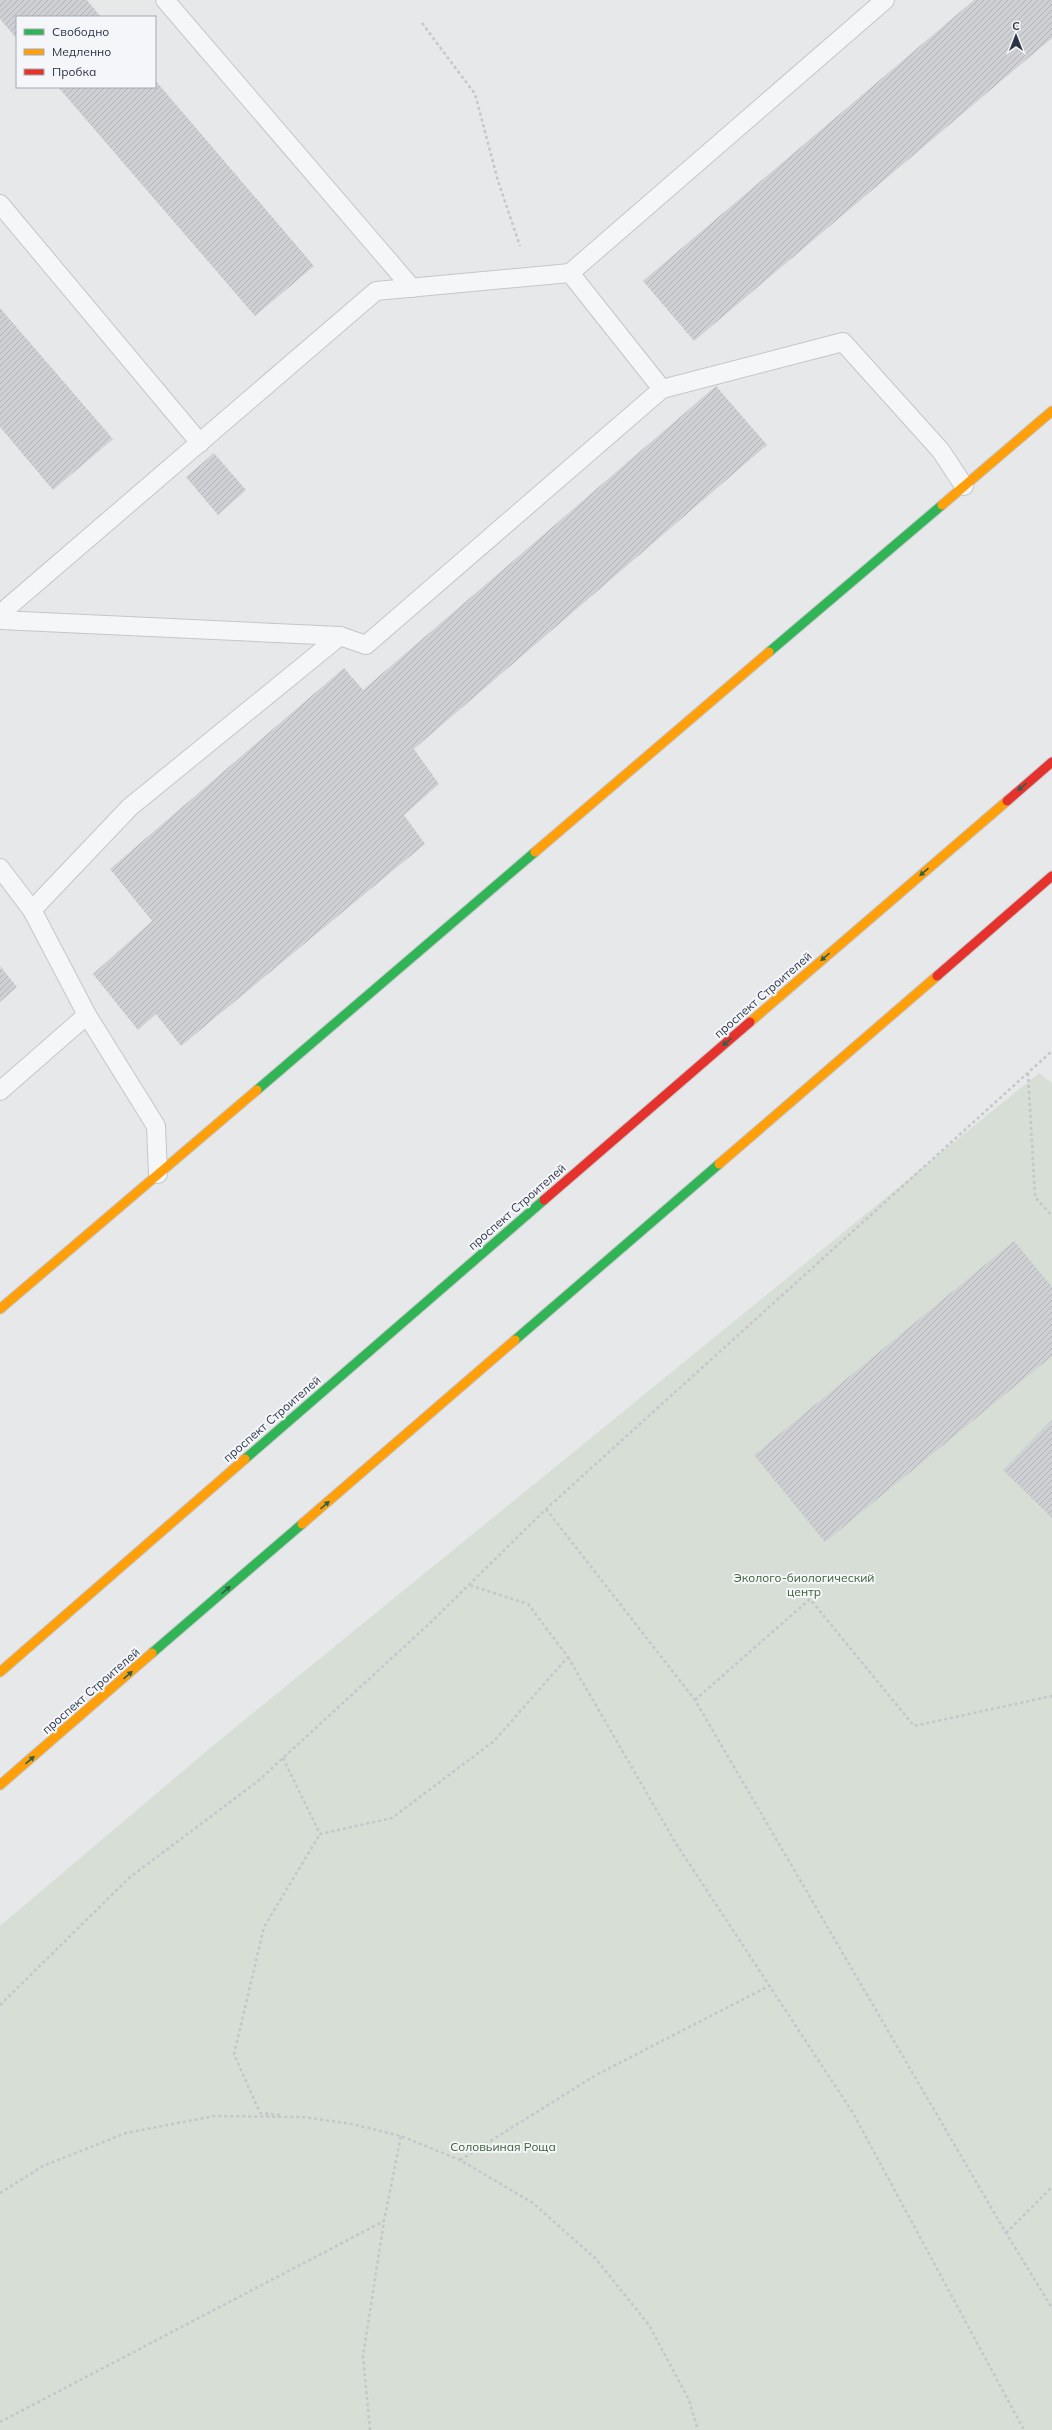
<svg xmlns="http://www.w3.org/2000/svg" width="1052" height="2430" font-family="Mulish,sans-serif">
  <style>
    .green { fill: #d6ded6 }
    .building { fill: url(#building-hatch) }
    .lines { fill: none; stroke-linecap: round; stroke-linejoin: round }
    .lane-casing { stroke: #c4c6c8; stroke-width: 20 }
    .fast-casing { stroke: #c4c6c8; stroke-width: 11 }
    .slow-casing { stroke: #c4c6c8; stroke-width: 11 }
    .jam-casing { stroke: #c4c6c8; stroke-width: 11 }
    .path { stroke: #c5c6ca; stroke-width: 2.5; stroke-dasharray: 3 3; stroke-linecap: butt }
    .lane { stroke: #f5f6f7; stroke-width: 18 }
    .fast { stroke: #30b455; stroke-width: 9 }
    .slow { stroke: #ff9f0a; stroke-width: 9 }
    .jam { stroke: #e5322d; stroke-width: 9 }
    .oneway { fill: #2d614b }
    .labels { text-anchor: middle; stroke-width: 4; stroke-linejoin: round; paint-order: stroke }
    .street-label { font-size: 12px; fill: #2b3445; stroke: #f4f6f9 }
    .park-label { font-size: 12px; fill: #3f6138; stroke: #f4f6f9 }
  </style>
  <defs>
    <pattern id="building-hatch" width="6" height="6" patternUnits="userSpaceOnUse"><rect width="6" height="6" fill="#ced0d3"/><path d="M-1 1l2-2M0 6l6-6M5 7l2-2" fill="none" stroke="#b1b3b6"/></pattern>
  </defs>
  <rect width="100%" height="100%" fill="#e6e8ea"/>
  <polygon class="green" points="1039,1073 1052,1083 1052,2430 0,2430 0,1926 215,1744"/>
  <g class="building">
    <polygon points="0,0 87,0 101,17 17,17 17,39 0,19"/>
    <polygon points="974,0 1052,0 1052,38 694,341 643,281"/>
    <polygon points="155,80 314,266 255,316 58,87 155,87"/>
    <polygon points="0,308 113,439 53,490 0,427"/>
    <polygon points="716,386 767,445 414,749 439,784 404,815 425,844 181,1046 156,1014 138,1030 93,974 152,921 110,869 344,668 363,690"/>
    <polygon points="214,453 246,490 218,515 186,477"/>
    <polygon points="0,966 17,987 0,1002"/>
    <polygon points="1014,1241 1052,1287 1052,1356 825,1542 754,1455"/>
    <polygon points="1052,1420 1052,1518 1003,1470"/>
  </g>
  <g class="lines">
    <defs>
      <g id="lane">
        <polyline points="165,0 412,288"/>
        <polyline points="0,204 200,443"/>
        <polyline points="570,273 885,0"/>
        <polyline points="0,614 376,291 570,273 662,389"/>
        <polyline points="0,620 340,636"/>
        <polyline points="0,868 32,910"/>
        <polyline points="87,1015 156,1126 158,1174"/>
        <polyline points="0,1091 87,1015 32,910 130,807 340,636 366,645 662,389 843,342 941,451 964,486"/>
      </g>
      <g id="fast">
        <polyline points="769,652 942,505"/>
        <polyline points="257,1090 535,852"/>
        <polyline points="515,1340 719,1164"/>
        <polyline points="245,1459 544,1200"/>
        <polyline points="152,1653 302,1524"/>
      </g>
      <g id="slow">
        <polyline points="942,505 1052,411"/>
        <polyline points="535,852 769,652"/>
        <polyline points="750,1022 1007,801"/>
        <polyline points="719,1164 937,976"/>
        <polyline points="0,1309 257,1090"/>
        <polyline points="302,1524 515,1340"/>
        <polyline points="0,1672 245,1459"/>
        <polyline points="0,1785 152,1653"/>
      </g>
      <g id="jam">
        <polyline points="1007,801 1052,762"/>
        <polyline points="937,976 1052,876"/>
        <polyline points="544,1200 750,1022"/>
      </g>
    </defs>
    <use href="#lane" class="lane-casing"/>
    <use href="#fast" class="fast-casing"/>
    <use href="#slow" class="slow-casing"/>
    <use href="#jam" class="jam-casing"/>
    <g class="path">
      <polyline points="422,23 475,94 498,181 520,246"/>
      <polyline points="1028,1073 1035,1197 1052,1216"/>
      <polyline points="546,1509 695,1700 1006,2233 1052,2308"/>
      <polyline points="568,1657 675,1842 853,2113 1024,2430"/>
      <polyline points="695,1700 810,1599 914,1726 1052,1696"/>
      <polyline points="283,1758 320,1834 392,1818 494,1741 568,1657 528,1604 469,1585"/>
      <polyline points="0,2005 129,1878 258,1781 283,1758 429,1624 546,1509 1052,1051"/>
      <polyline points="280,2115 260,2113 234,2054 264,1927 320,1834"/>
      <polyline points="460,2160 596,2075 769,1986"/>
      <polyline points="0,2193 43,2166 126,2133 214,2116 303,2117 352,2124 401,2136 460,2160 533,2203 596,2259 649,2325 689,2400 698,2430"/>
      <polyline points="1006,2233 1052,2187"/>
      <polyline points="0,2422 384,2221"/>
      <polyline points="370,2430 363,2356 384,2221 401,2136"/>
    </g>
    <use href="#lane" class="lane"/>
    <use href="#fast" class="fast"/>
    <use href="#slow" class="slow"/>
    <use href="#jam" class="jam"/>
  </g>
  <defs><path id="oneway-solid" d="M-6-.8H1V-3.2L6.5 0L1 3.2V.8H-6Z"/></defs>
  <g class="oneway">
    <use href="#oneway-solid" transform="translate(1022 787) rotate(139)"/>
    <use href="#oneway-solid" transform="translate(924 872) rotate(139)"/>
    <use href="#oneway-solid" transform="translate(825 957) rotate(139)"/>
    <use href="#oneway-solid" transform="translate(727 1042) rotate(139)"/>
    <use href="#oneway-solid" transform="translate(325 1505) rotate(-41)"/>
    <use href="#oneway-solid" transform="translate(226 1590) rotate(-41)"/>
    <use href="#oneway-solid" transform="translate(128 1675) rotate(-41)"/>
    <use href="#oneway-solid" transform="translate(30 1760) rotate(-41)"/>
  </g>
  <g class="labels">
    <g class="street-label">
      <text transform="translate(763 995) rotate(-41)" y="4">проспект Строителей</text>
      <text transform="translate(517 1207) rotate(-41)" y="4">проспект Строителей</text>
      <text transform="translate(272 1419) rotate(-41)" y="4">проспект Строителей</text>
      <text transform="translate(91 1691) rotate(-41)" y="4">проспект Строителей</text>
    </g>
    <g class="park-label">
      <text x="804" y="1582">Эколого-биологический<tspan x="804" dy="14">центр</tspan></text>
      <text x="503" y="2151">Соловьиная Роща</text>
    </g>
  </g>
  <rect x="16" y="16" width="140" height="72" fill="#f4f6f9" stroke="#a4a8b1"/>
  <rect x="24" y="29" width="20" height="6" fill="#30b455" stroke="#a4a8b1"/>
  <text x="52" y="36" font-size="12" fill="#2b3445">Свободно</text>
  <rect x="24" y="49" width="20" height="6" fill="#ff9f0a" stroke="#a4a8b1"/>
  <text x="52" y="56" font-size="12" fill="#2b3445">Медленно</text>
  <rect x="24" y="69" width="20" height="6" fill="#e5322d" stroke="#a4a8b1"/>
  <text x="52" y="76" font-size="12" fill="#2b3445">Пробка</text>
  <g transform="translate(1016 36)" stroke="#f4f6f9" stroke-width="3" paint-order="stroke">
  <path d="M0-3L7 15L0 10L-7 15Z" fill="#2b3445"/>
  <text y="-6" font-size="11" font-weight="bold" text-anchor="middle" fill="#2b3445">С</text>
  </g>
</svg>
